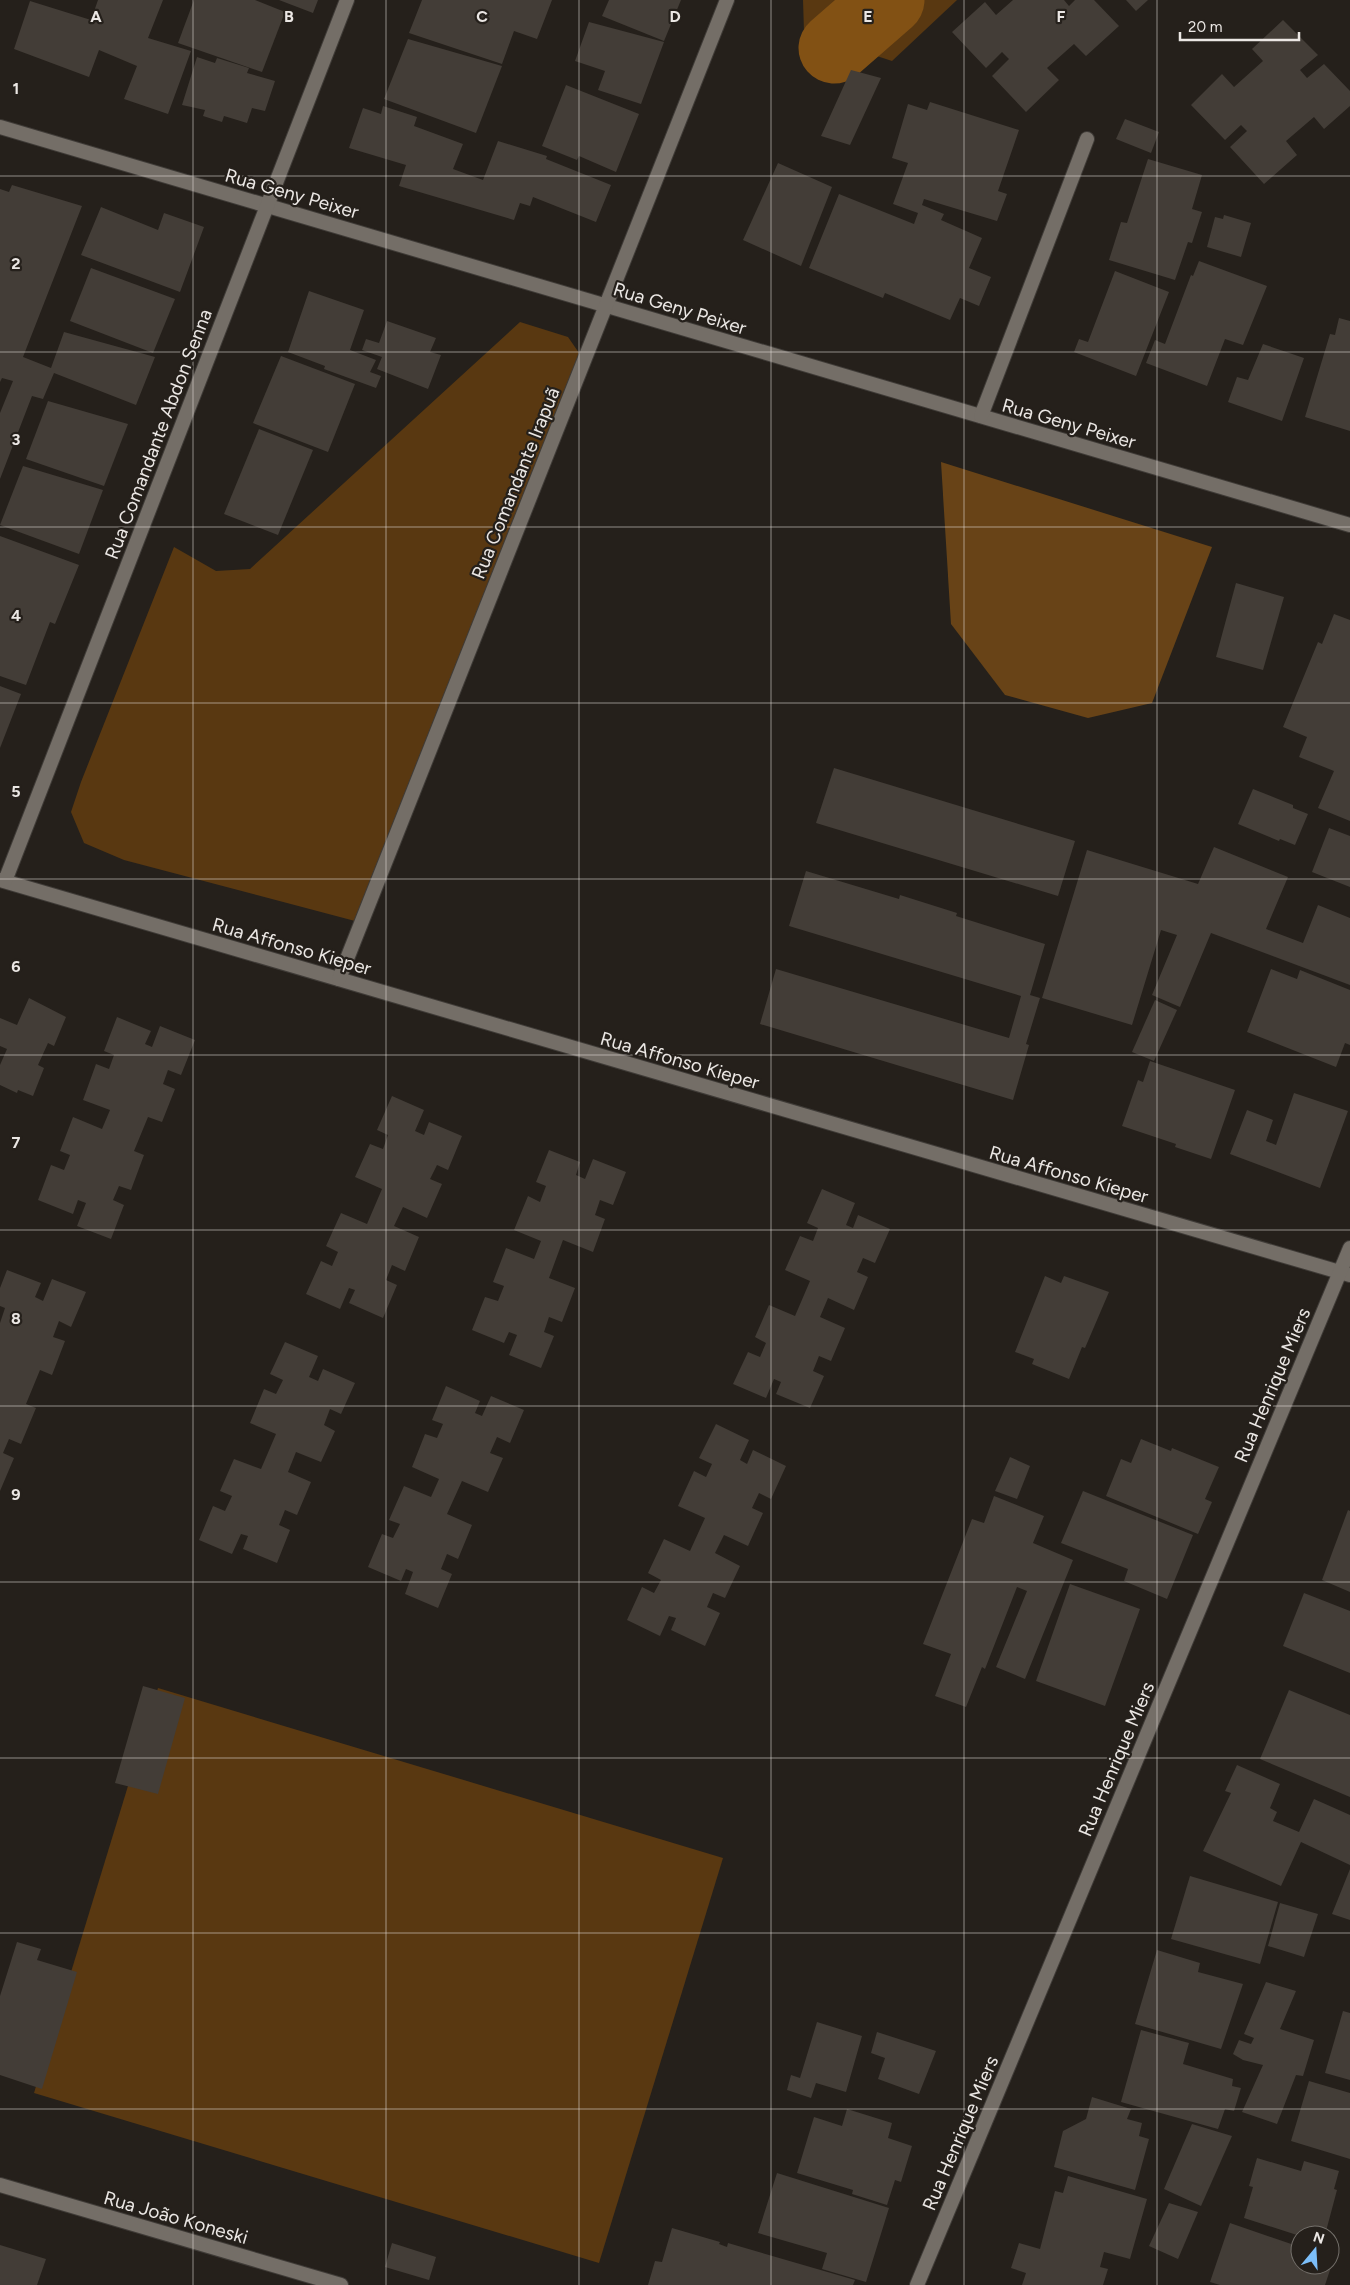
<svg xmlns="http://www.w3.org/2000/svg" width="1350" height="2285" font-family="Figtree,sans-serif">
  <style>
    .green { fill: #593811 }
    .forest { fill: #684317 }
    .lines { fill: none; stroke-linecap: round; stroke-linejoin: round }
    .river { stroke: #825114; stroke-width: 71 }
    .building { fill: #433d37 }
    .minor-casing { stroke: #3f3b37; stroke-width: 16 }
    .minor { stroke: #746e67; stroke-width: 14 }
    .grid { fill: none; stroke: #ebe7e4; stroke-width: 1; stroke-opacity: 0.55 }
    .labels { text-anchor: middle; stroke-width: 4.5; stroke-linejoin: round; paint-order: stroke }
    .street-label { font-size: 19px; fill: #ebe7e4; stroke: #25201b }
    .grid-label { font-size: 16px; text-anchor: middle; font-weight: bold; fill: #ebe7e4; stroke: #25201b; stroke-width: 4.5; stroke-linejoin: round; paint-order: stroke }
  </style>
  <rect width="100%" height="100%" fill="#25201b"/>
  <g class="green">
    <polygon points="803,0 957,0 892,61 804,32"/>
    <polygon points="520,322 568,337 586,363 355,921 124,860 84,843 71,812 81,782 174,547 216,571 250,569"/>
    <polygon points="158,1688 723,1858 599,2263 34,2093"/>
  </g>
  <polygon class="forest" points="941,462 1212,547 1152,703 1088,718 1005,695 951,624"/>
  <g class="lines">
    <polyline class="river" points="834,48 889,0"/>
  </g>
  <g class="building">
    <polygon points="98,0 163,0 148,38 191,51 168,114 124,99 137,66 99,50 89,77 14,49 30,1 91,20"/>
    <polygon points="194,0 255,0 285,12 262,72 178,43"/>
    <polygon points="279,0 318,0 313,13"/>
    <polygon points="422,0 552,0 537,39 514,31 502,64 409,33"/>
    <polygon points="609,0 681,0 664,41 602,16"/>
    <polygon points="1013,0 1064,0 1069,6 1075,0 1094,0 1119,26 1086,56 1074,44 1047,68 1059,80 1026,112 992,76 1009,59 1002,52 986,68 952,32 985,2 996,15"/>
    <polygon points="1126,0 1148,0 1136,11"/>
    <polygon points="1283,20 1318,55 1300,70 1307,78 1324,64 1350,91 1350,106 1324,129 1314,117 1286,141 1297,155 1264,184 1230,147 1247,131 1241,125 1225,140 1191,105 1222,74 1234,87 1263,61 1252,49"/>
    <polygon points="589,22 664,42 641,104 598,90 605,71 575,61"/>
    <polygon points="408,39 502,66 476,133 384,99"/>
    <polygon points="197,57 215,63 217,58 249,68 247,73 275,81 265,111 252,108 247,123 224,116 222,122 203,116 205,110 182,105"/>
    <polygon points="851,70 881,78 850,145 821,136"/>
    <polygon points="566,85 639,114 616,172 579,156 577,160 542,146"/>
    <polygon points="930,102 1019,130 998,191 1007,194 997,221 924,199 922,205 944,214 941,220 982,238 969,268 991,277 979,306 960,298 950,320 885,293 883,298 809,268 839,194 914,224 918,213 893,204 908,163 892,158 908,104 927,110"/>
    <polygon points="383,106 417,117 414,126 463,144 453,169 483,180 498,141 547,156 546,159 611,185 596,222 533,197 530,206 520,203 514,220 399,186 406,165 349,148 363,108 381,114"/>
    <polygon points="1125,119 1159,132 1151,153 1116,139"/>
    <polygon points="1148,159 1202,175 1192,209 1202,212 1192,243 1188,242 1175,280 1109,260 1121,222 1127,223"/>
    <polygon points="778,163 832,187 801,266 743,240"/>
    <polygon points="12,185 82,206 23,357 51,368 64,332 155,357 136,405 54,373 43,399 32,396 0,479 0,413 13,381 2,378 0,382 0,189 9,192"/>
    <polygon points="101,207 158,230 164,213 204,227 180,292 81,255"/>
    <polygon points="1224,215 1251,223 1241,257 1207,247 1215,217 1223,219"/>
    <polygon points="1199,261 1267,286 1243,345 1225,339 1207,386 1146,363 1155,340 1165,344 1191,275 1193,276"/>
    <polygon points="91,268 175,299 153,353 70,321"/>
    <polygon points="1115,271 1169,292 1136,376 1074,352 1079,339 1088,342"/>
    <polygon points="309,291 364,310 350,350 376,360 370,372 381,376 376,388 324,369 325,366 288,352"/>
    <polygon points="1339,318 1350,321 1350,431 1305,417 1330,334 1335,335"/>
    <polygon points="387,321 436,338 430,352 441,355 428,389 377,369 382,357 362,350 366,339 379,343"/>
    <polygon points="1263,344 1304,358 1282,421 1228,402 1237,377 1248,380"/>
    <polygon points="281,356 355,384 328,452 253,423"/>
    <polygon points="48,401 128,424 104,486 26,459"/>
    <polygon points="259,429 313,450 278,535 224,514"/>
    <polygon points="23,466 103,490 79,554 0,525"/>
    <polygon points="0,536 79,565 55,624 50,622 26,685 0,676"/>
    <polygon points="1236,583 1284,597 1263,670 1216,657"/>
    <polygon points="1334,614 1350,620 1350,821 1318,808 1334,771 1299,757 1307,737 1283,727 1318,642 1322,644"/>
    <polygon points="0,686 21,694 0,748"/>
    <polygon points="834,768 1075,841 1058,896 816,823"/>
    <polygon points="1253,789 1293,805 1293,808 1308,814 1295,845 1280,839 1279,841 1238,824"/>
    <polygon points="1329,828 1350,836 1350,887 1312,872"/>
    <polygon points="1214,847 1288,877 1266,929 1303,943 1318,905 1350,918 1350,985 1211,933 1180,1007 1152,995 1177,935 1161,930 1132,1025 1042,998 1087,850 1198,884"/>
    <polygon points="806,871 899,899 900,895 957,913 956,916 1045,944 1030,995 1040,998 1026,1044 1029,1045 1013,1100 760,1024 776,969 1009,1038 1021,996 789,926"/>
    <polygon points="1271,969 1297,979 1300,970 1350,990 1350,1045 1345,1043 1336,1067 1247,1032"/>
    <polygon points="29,998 66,1017 54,1046 48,1043 38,1065 44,1068 33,1096 18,1090 17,1093 0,1085 0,1065 7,1049 0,1046 0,1018 17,1025"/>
    <polygon points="1155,1000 1177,1010 1154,1061 1132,1052"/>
    <polygon points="117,1017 151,1031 145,1044 152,1047 160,1026 195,1040 181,1075 168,1070 163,1084 175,1089 162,1122 148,1117 134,1151 144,1155 131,1190 119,1186 113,1200 124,1205 111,1239 77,1226 86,1203 78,1200 73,1214 38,1200 51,1165 64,1170 70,1155 60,1151 73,1117 102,1129 110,1110 83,1100 96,1064 109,1069 114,1055 104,1051"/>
    <polygon points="1150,1061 1235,1090 1211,1159 1175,1147 1176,1144 1122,1126 1138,1080 1143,1082"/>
    <polygon points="1294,1093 1348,1111 1320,1188 1230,1154 1247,1110 1273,1120 1266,1141 1276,1145"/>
    <polygon points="392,1096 424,1110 415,1131 424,1135 429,1122 462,1136 448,1170 437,1165 430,1179 442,1184 427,1218 403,1207 394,1226 419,1237 405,1271 392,1265 386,1280 397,1285 383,1318 349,1303 355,1290 349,1288 340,1309 306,1294 321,1261 332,1266 338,1252 326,1246 341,1213 367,1224 382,1189 355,1177 370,1144 383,1149 388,1135 377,1130"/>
    <polygon points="549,1150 580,1162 576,1175 585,1179 593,1159 626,1172 613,1205 600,1200 595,1215 605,1219 593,1252 563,1240 549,1278 575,1288 562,1322 549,1317 544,1332 554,1336 541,1368 509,1355 517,1335 509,1332 504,1343 472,1330 485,1297 498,1301 504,1286 493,1282 506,1248 534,1259 541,1241 514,1230 528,1196 540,1202 546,1186 536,1182"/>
    <polygon points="822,1189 855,1203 846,1225 853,1228 858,1215 890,1229 875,1263 863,1258 857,1272 868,1277 854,1310 828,1298 820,1317 845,1328 831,1361 819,1356 813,1371 824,1376 810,1408 776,1394 781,1382 774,1379 766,1398 733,1384 748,1352 760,1357 766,1343 755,1337 769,1305 795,1316 810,1281 785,1270 800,1236 813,1241 818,1228 807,1223"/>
    <polygon points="7,1270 41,1283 35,1297 43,1301 52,1279 86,1292 71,1327 59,1321 53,1337 65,1341 52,1375 40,1370 26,1404 36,1408 21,1444 9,1439 3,1453 14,1458 0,1491 0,1323 5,1308 0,1306 0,1288"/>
    <polygon points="1045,1276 1061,1283 1064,1276 1109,1292 1085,1348 1082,1347 1069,1379 1032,1364 1034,1359 1015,1352"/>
    <polygon points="285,1342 318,1356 309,1377 318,1381 323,1369 355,1383 341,1414 330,1409 324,1425 335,1431 321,1462 296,1452 288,1472 311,1482 297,1515 285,1510 279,1525 290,1530 277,1563 243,1549 248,1536 241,1534 232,1554 199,1540 213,1506 225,1511 232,1496 220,1491 234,1459 261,1469 276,1434 250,1423 264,1389 276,1394 283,1380 270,1374"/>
    <polygon points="446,1386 480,1401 475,1413 482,1416 491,1396 524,1410 510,1443 497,1437 490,1453 503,1458 488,1492 462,1481 447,1514 472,1525 458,1559 447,1554 441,1569 452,1574 438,1608 405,1594 413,1572 406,1569 401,1581 368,1567 382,1534 393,1538 400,1524 389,1520 404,1486 431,1497 439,1479 412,1467 425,1434 437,1438 443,1424 432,1420"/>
    <polygon points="716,1424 749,1440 740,1460 747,1464 753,1450 786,1466 771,1499 759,1493 752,1508 763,1513 748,1546 724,1535 715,1553 740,1566 725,1598 713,1593 707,1607 720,1613 705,1646 671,1630 676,1618 669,1616 660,1636 627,1620 642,1587 654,1593 661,1580 648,1573 664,1539 690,1551 705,1518 678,1506 694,1471 706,1477 712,1464 699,1458"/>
    <polygon points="1141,1439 1171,1451 1172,1448 1219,1467 1205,1499 1212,1502 1198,1534 1106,1496 1121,1459 1131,1463"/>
    <polygon points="1010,1457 1030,1466 1017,1499 995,1491"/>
    <polygon points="1083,1491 1193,1535 1167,1599 1124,1581 1128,1569 1061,1543"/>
    <polygon points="994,1496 1044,1516 1033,1543 1073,1560 1025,1679 996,1667 1027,1591 1017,1587 985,1669 982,1667 966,1707 935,1696 951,1654 923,1644 972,1519 984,1523"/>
    <polygon points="1348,1510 1350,1511 1350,1592 1322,1580"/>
    <polygon points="1070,1584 1140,1609 1105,1706 1036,1681"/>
    <polygon points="1304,1593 1350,1611 1350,1673 1283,1646"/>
    <polygon points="143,1686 185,1698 158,1794 115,1783"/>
    <polygon points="1289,1690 1350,1715 1350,1797 1260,1759"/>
    <polygon points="1237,1765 1280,1784 1270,1808 1277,1812 1273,1821 1299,1832 1314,1799 1350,1815 1350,1865 1301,1842 1281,1886 1203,1851 1231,1793 1225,1791"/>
    <polygon points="1350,1869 1350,1920 1332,1914"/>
    <polygon points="1190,1876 1278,1902 1260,1964 1171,1939"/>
    <polygon points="1280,1903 1318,1914 1304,1957 1268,1946"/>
    <polygon points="17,1942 41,1949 37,1960 77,1972 42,2089 0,2075 0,1996"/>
    <polygon points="1157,1950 1200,1963 1198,1972 1243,1984 1221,2049 1135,2024"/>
    <polygon points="1266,1982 1296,1991 1280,2029 1314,2040 1303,2076 1296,2075 1277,2124 1242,2112 1263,2065 1243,2060 1233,2054 1239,2040 1251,2044 1254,2038 1244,2034"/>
    <polygon points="1343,2011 1350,2013 1350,2080 1325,2073"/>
    <polygon points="817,2022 862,2036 846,2092 816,2083 811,2098 787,2090 791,2075 800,2078"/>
    <polygon points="1141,2030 1189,2043 1183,2064 1233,2079 1232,2086 1241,2088 1234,2111 1225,2109 1218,2129 1121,2102"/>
    <polygon points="877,2032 936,2051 919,2094 878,2079 885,2058 871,2053"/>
    <polygon points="1309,2081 1350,2093 1350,2159 1291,2141"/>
    <polygon points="1092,2097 1131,2109 1127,2119 1142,2123 1139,2136 1149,2139 1135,2190 1054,2167 1063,2131 1086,2119"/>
    <polygon points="847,2109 892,2123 888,2138 912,2146 901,2182 895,2180 887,2205 852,2194 853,2190 797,2173 814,2117 842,2126"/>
    <polygon points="1192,2124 1232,2136 1201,2206 1164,2189"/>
    <polygon points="1257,2158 1301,2171 1304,2161 1339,2171 1334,2189 1337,2190 1325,2235 1300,2236 1244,2218 1253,2187 1249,2186"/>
    <polygon points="777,2173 889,2208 866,2282 822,2269 827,2253 758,2233"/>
    <polygon points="1068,2176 1147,2199 1130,2259 1104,2252 1100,2267 1108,2269 1103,2285 1022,2285 1026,2273 1011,2268 1019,2243 1040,2249 1055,2191 1063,2193"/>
    <polygon points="1169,2203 1198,2212 1178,2259 1149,2246"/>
    <polygon points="1230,2223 1300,2247 1300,2265 1330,2265 1330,2257 1334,2258 1325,2285 1220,2285 1210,2282"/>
    <polygon points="672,2228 720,2242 719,2244 727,2247 728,2243 855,2280 853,2285 648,2285 655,2261 662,2262"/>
    <polygon points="392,2243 436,2257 429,2280 385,2267"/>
    <polygon points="0,2245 46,2259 37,2285 0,2285"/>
  </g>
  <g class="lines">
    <defs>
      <g id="minor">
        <polyline points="0,127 1350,525"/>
        <polyline points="981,416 1087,139"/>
        <polyline points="0,880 1350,1275"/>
        <polyline points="5,881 347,0"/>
        <polyline points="339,979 727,0"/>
        <polyline points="0,2185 341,2285"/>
        <polyline points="917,2285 1350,1248"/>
      </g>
    </defs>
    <use href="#minor" class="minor-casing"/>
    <use href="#minor" class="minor"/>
  </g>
  <path class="grid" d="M 193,0 L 193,2285M 386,0 L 386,2285M 579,0 L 579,2285M 771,0 L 771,2285M 964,0 L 964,2285M 1157,0 L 1157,2285M 0,176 L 1350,176M 0,352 L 1350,352M 0,527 L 1350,527M 0,703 L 1350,703M 0,879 L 1350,879M 0,1055 L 1350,1055M 0,1230 L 1350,1230M 0,1406 L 1350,1406M 0,1582 L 1350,1582M 0,1758 L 1350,1758M 0,1933 L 1350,1933M 0,2109 L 1350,2109"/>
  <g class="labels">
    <g class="street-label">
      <text transform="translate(292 193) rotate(16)" y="7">Rua Geny Peixer</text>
      <text transform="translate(680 308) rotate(17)" y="7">Rua Geny Peixer</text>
      <text transform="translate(1069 423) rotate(16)" y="7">Rua Geny Peixer</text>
      <text transform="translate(158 434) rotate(-69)" y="7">Rua Comandante Abdon Senna</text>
      <text transform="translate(515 483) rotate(-68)" y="7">Rua Comandante Irapuã</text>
      <text transform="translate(292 946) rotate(16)" y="7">Rua Affonso Kieper</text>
      <text transform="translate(680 1060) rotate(16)" y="7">Rua Affonso Kieper</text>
      <text transform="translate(1069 1174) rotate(16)" y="7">Rua Affonso Kieper</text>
      <text transform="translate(1272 1385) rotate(-67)" y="7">Rua Henrique Miers</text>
      <text transform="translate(1116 1759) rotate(-67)" y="7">Rua Henrique Miers</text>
      <text transform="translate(960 2133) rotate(-67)" y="7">Rua Henrique Miers</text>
      <text transform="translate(176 2217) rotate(16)" y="7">Rua João Koneski</text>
    </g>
  </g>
  <g class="grid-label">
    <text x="96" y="22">A</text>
    <text x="289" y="22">B</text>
    <text x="482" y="22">C</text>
    <text x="675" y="22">D</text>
    <text x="868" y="22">E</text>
    <text x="1061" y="22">F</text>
    <text x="16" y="94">1</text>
    <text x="16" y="269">2</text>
    <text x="16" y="445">3</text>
    <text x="16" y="621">4</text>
    <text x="16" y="797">5</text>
    <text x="16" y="972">6</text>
    <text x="16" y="1148">7</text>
    <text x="16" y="1324">8</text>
    <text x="16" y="1500">9</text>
  </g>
  <g transform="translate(1315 2250) rotate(18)"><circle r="24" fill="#25201b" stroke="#74706b"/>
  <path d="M0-4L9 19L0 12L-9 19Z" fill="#7cbef9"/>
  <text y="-8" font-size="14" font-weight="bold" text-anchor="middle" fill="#ebe7e4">N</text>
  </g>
  <path d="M1180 32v8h119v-8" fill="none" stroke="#ebe7e4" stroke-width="2.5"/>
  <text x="1188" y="32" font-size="15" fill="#ebe7e4" stroke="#25201b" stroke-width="4" paint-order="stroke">20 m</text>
</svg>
